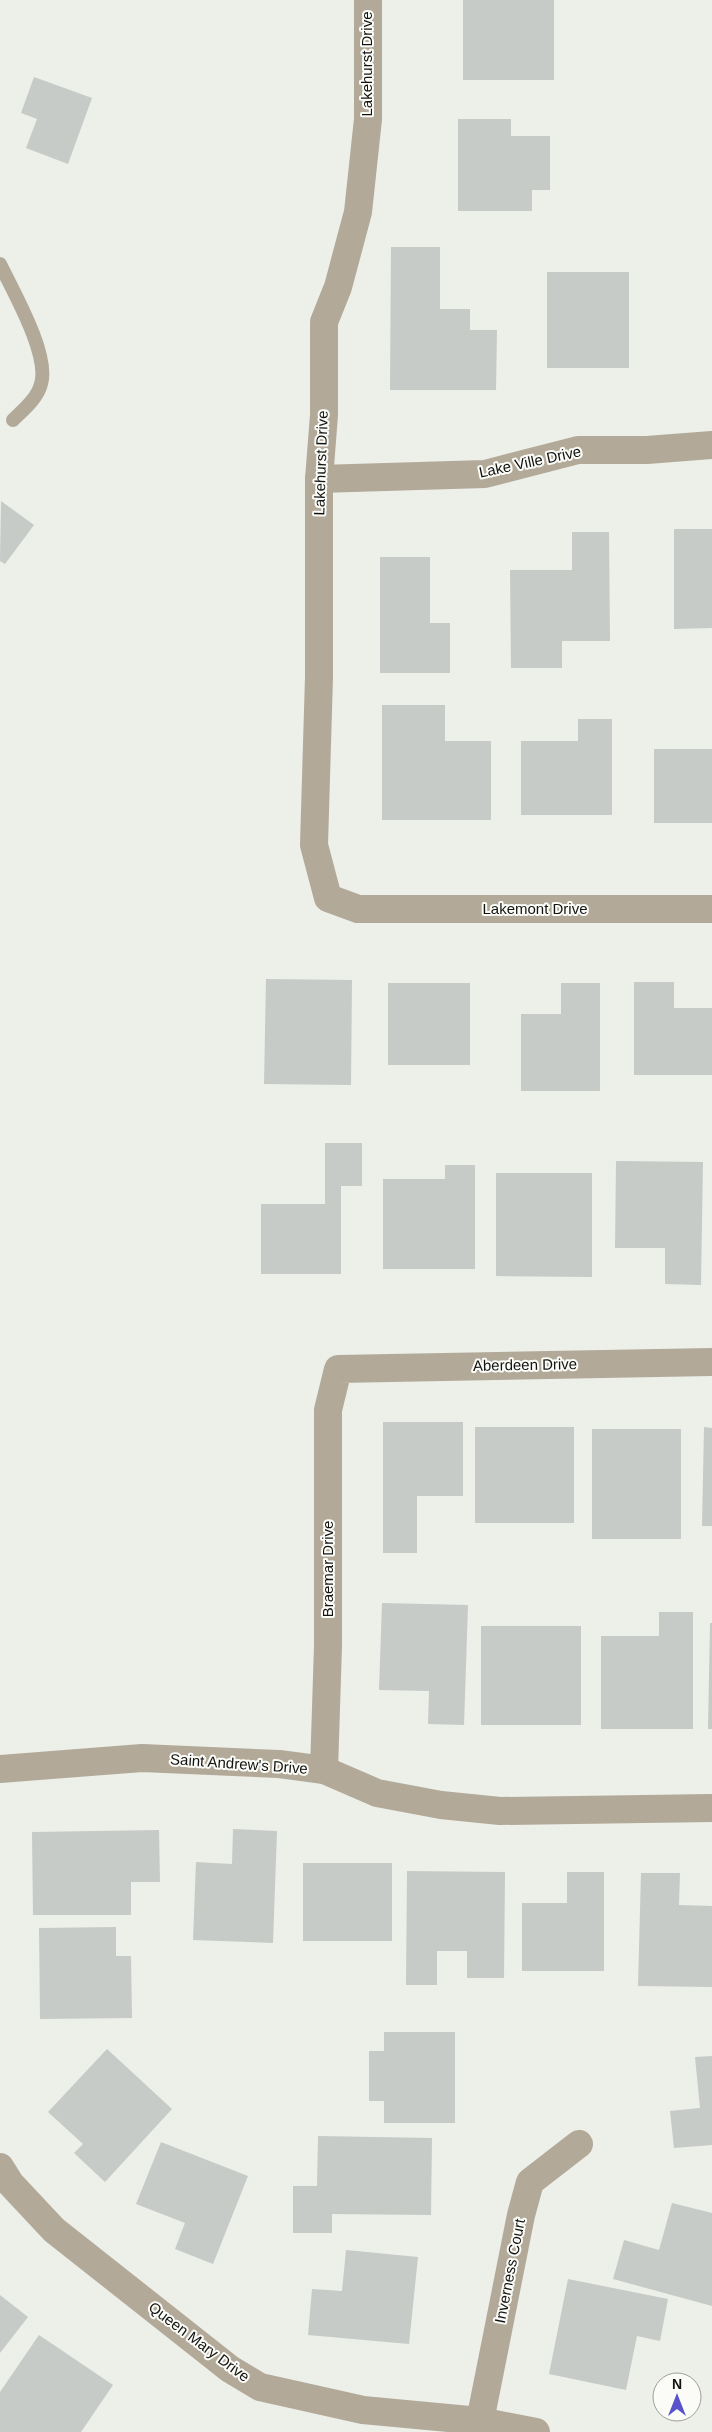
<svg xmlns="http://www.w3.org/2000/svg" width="712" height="2432" font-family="Arial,sans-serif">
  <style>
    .building { fill: #c6cbc7 }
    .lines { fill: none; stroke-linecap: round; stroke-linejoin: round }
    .service { stroke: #b2a999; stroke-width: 14 }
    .minor { stroke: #b2a999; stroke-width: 28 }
    .labels { text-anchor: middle; stroke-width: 4; stroke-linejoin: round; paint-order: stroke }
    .street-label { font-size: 15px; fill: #121311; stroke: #fbfcf7 }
  </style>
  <rect width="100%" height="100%" fill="#edefe9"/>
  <g class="building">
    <rect x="463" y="0" width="91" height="80"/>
    <polygon points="34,77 92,98 68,164 26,148 37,119 21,113"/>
    <polygon points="458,119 511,119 511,136 550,136 550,190 532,190 532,211 458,211"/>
    <polygon points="391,247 440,247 440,309 470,309 470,330 497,330 496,390 390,390"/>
    <rect x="547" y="272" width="82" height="96"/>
    <polygon points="1,501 34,525 5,564 0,561"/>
    <polygon points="674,529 712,529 712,628 674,629"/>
    <polygon points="572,532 609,532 610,641 562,641 562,668 511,668 510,570 572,570"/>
    <polygon points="380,557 430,557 430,623 450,623 450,673 380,673"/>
    <polygon points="382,705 445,705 445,741 491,741 491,820 382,820"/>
    <polygon points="578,719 612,719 612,815 521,815 521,741 578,741"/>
    <rect x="654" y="749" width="58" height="74"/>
    <polygon points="266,979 352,980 351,1085 264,1084"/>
    <polygon points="634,982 674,982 674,1008 712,1008 712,1075 634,1075"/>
    <rect x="388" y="983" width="82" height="82"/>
    <polygon points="561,983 600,983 600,1091 521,1091 521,1014 561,1014"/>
    <polygon points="325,1143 362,1143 362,1186 341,1186 341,1274 261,1274 261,1204 325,1204"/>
    <polygon points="616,1161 703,1162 701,1285 665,1284 665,1248 615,1248"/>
    <polygon points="445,1165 475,1165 475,1269 383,1269 383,1179 445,1179"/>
    <polygon points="496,1173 592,1173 592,1277 496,1276"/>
    <polygon points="383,1422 463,1422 463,1496 417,1496 417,1553 383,1553"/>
    <rect x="475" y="1427" width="99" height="96"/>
    <polygon points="704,1427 712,1428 712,1526 702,1526"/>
    <rect x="592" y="1429" width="89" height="110"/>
    <polygon points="382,1603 468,1605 464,1725 428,1724 429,1691 379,1690"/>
    <polygon points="659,1612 693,1612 693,1729 601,1729 601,1636 659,1636"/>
    <polygon points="710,1623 712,1623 712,1729 708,1729"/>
    <rect x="481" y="1626" width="100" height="99"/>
    <polygon points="233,1829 277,1831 273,1943 193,1940 196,1862 232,1864"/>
    <polygon points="159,1830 160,1882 131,1882 131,1915 33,1915 32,1832"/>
    <rect x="303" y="1863" width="89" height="78"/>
    <polygon points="407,1871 505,1872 504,1978 467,1978 467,1951 437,1951 437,1985 406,1985"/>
    <polygon points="567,1872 604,1872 604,1971 522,1971 522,1903 567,1903"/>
    <polygon points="641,1873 680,1873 679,1905 712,1906 712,1987 638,1986"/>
    <polygon points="116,1927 116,1956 131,1956 132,2018 40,2019 39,1928"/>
    <polygon points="384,2032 455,2032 455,2123 384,2123 384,2101 369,2101 369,2051 384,2051"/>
    <polygon points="107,2049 172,2109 105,2182 74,2153 83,2144 48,2112"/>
    <polygon points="712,2056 712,2145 674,2148 670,2111 700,2108 695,2057"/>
    <polygon points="318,2136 432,2138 431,2215 332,2214 332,2233 293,2233 293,2186 317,2186"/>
    <polygon points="161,2142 248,2176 213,2264 175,2249 185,2223 136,2204"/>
    <polygon points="672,2203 712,2213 712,2306 613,2279 624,2240 659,2250"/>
    <polygon points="346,2250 418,2257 409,2344 308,2335 312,2289 342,2291"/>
    <polygon points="568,2279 668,2299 660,2341 637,2336 626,2390 549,2374"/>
    <polygon points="0,2295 28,2317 0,2353"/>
    <polygon points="39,2335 113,2385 81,2432 0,2432 0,2392"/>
  </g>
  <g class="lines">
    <path class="service" d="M 0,264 C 13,291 50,355 41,384 C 37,399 24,409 13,420"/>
    <g class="minor">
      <polyline points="368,0 368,119 358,212 338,287 324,322 324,415 319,479 319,677 314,845 328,898 358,909 712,909"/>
      <polyline points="319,479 485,474 578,450 647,450 712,445"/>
      <polyline points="0,1769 142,1758 279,1764 324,1770 377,1793 441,1805 500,1811 712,1808"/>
      <polyline points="324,1770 328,1646 328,1410 338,1369 712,1362"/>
      <polyline points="0,2167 10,2183 54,2230 230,2369 260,2387 363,2410 480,2421 536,2432"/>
      <polyline points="480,2421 521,2215 530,2182 579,2144"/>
    </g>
  </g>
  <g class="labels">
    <g class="street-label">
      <text transform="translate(367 64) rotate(-90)" y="5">Lakehurst Drive</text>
      <text transform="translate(530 462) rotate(-12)" y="5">Lake Ville Drive</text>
      <text transform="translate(321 463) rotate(-88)" y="5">Lakehurst Drive</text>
      <text x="535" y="914">Lakemont Drive</text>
      <text transform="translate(525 1365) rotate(-1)" y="5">Aberdeen Drive</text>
      <text transform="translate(328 1569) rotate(-90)" y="5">Braemar Drive</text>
      <text transform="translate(239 1764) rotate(4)" y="5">Saint Andrew's Drive</text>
      <text transform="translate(510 2271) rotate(-79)" y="5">Inverness Court</text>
      <text transform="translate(199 2342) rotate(37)" y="5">Queen Mary Drive</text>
    </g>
  </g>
  <g transform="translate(677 2397)"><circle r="24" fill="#fbfcf7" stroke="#9e9f9b"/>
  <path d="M0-4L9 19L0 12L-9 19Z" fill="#5952ca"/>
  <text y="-8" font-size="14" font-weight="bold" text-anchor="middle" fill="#121311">N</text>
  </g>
</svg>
